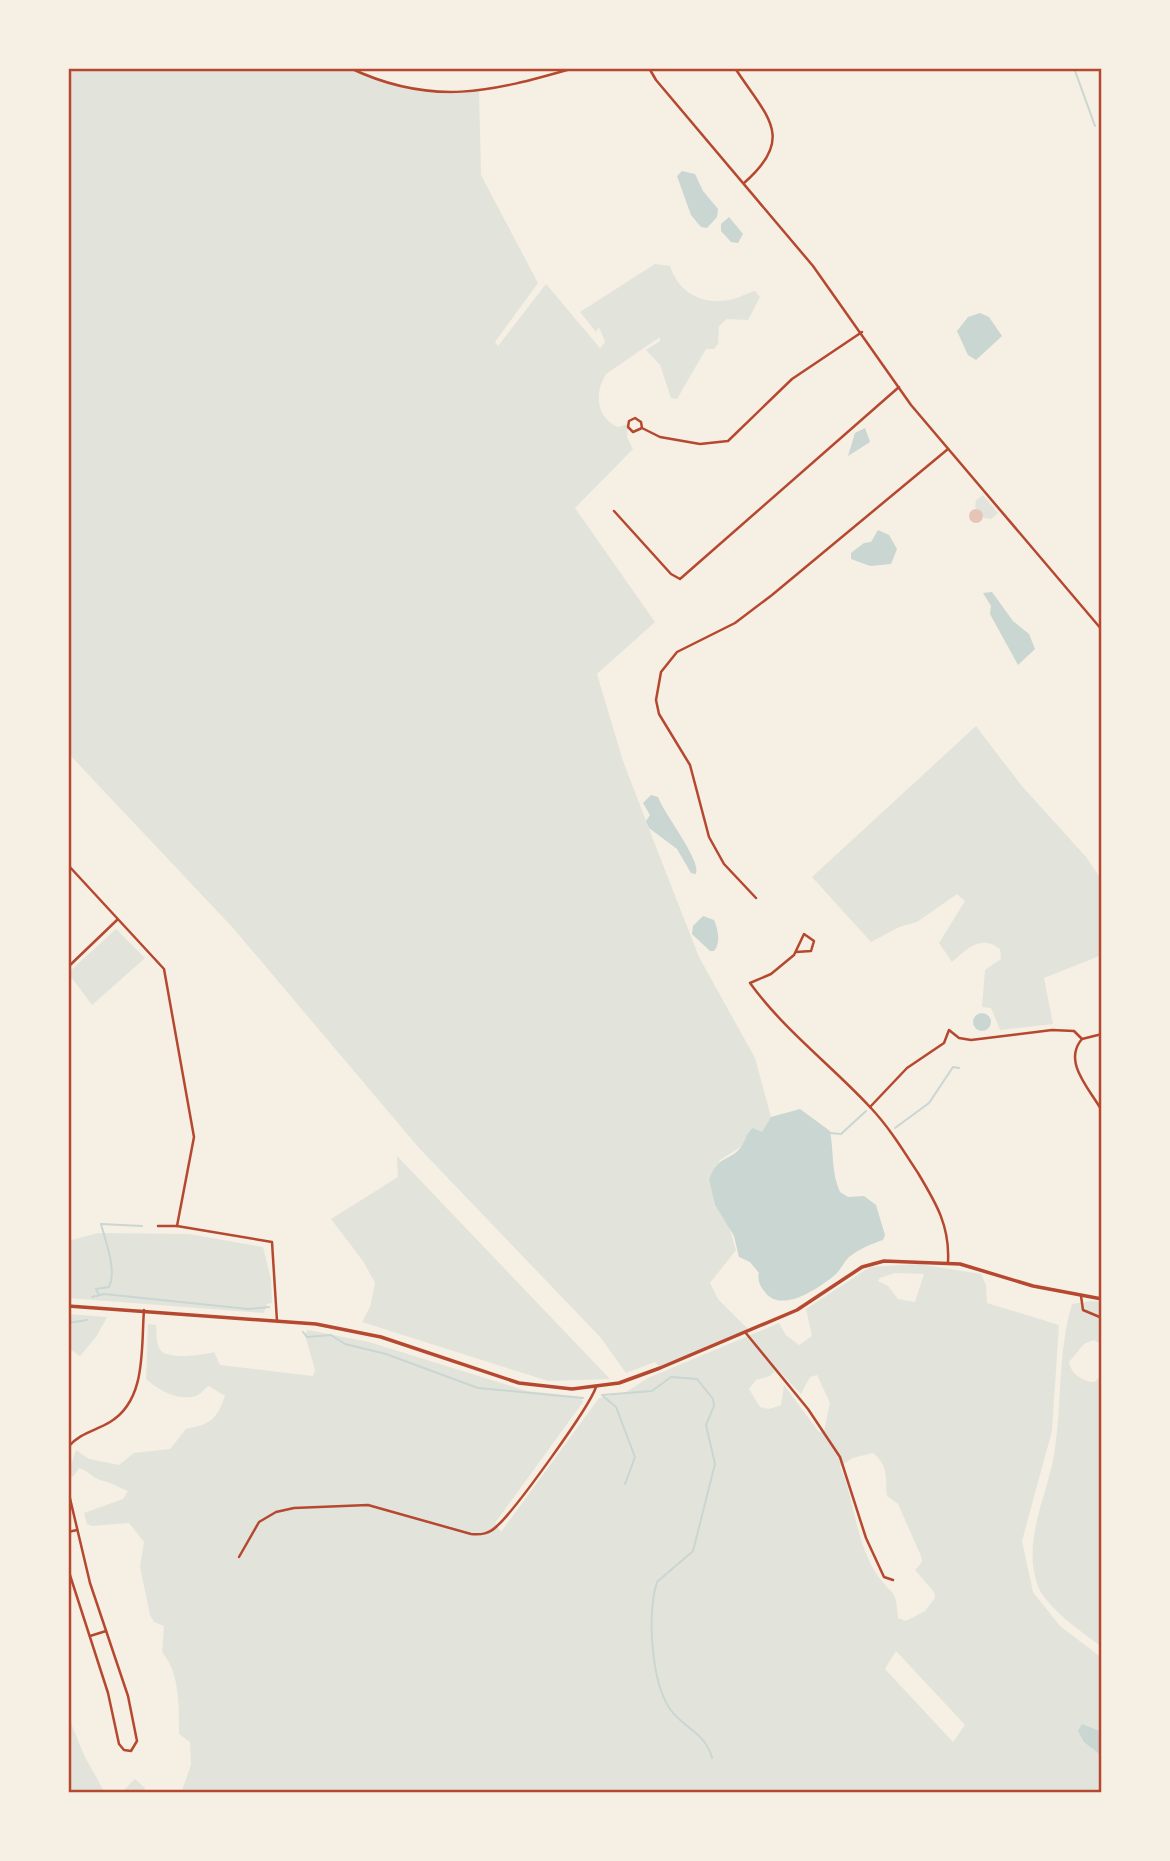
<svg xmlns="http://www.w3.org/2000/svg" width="1170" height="1861" font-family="Quicksand,sans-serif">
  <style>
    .green { fill: #e2e4dc; fill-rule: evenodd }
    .water { fill: #c9d6d2 }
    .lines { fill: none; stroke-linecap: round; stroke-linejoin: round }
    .stream { stroke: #c9d6d2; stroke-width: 2 }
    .building { fill: #e6c5b7 }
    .minor { stroke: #b5482f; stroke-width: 2.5 }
    .tertiary { stroke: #b5482f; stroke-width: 2.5 }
    .secondary { stroke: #b5482f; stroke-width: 3.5 }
    .neatline { fill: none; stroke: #b5482f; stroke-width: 2.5 }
  </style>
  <rect width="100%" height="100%" fill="#f6efe4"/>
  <g class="green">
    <path d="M 68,68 L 350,68 L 409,90 L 448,94 L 479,90 L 481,175 L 538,283 L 495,342 L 498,346 L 546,284 L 600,348 L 605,342 L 599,327 L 596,332 L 580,312 L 655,264 L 670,266 C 678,292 702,305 728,300 C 738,299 746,293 755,291 L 760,297 L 748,320 L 727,319 L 719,326 L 718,344 L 714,349 L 706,349 L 677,399 L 671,398 L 660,365 L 646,350 L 660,341 L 660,337 L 606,374 C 594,394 596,417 618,427 L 628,424 L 627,437 L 633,449 L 575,508 L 655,622 L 597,674 L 623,761 L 665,870 L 699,957 L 755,1058 L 771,1117 L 762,1133 L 749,1131 L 742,1146 L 720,1160 L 709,1180 L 715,1205 L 729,1227 L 736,1250 L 710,1283 L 718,1299 L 748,1329 L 661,1368 L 655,1362 L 626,1373 L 601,1338 L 419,1148 L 233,928 L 68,753 Z"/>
    <polygon points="983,495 998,513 991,519 984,518 975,507 976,500"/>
    <path d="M 976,726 L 1021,785 L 1087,858 L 1102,881 L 1102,955 L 1044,978 L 1053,1024 L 1000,1030 L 991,1008 L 982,1007 L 985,970 L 1001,959 L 1000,949 C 980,934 967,949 952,962 L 939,943 L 965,901 L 957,894 L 917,922 L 899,927 L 871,942 L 812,877 Z"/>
    <polygon points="116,929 145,958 92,1005 68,973"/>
    <polygon points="397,1156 610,1379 548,1381 362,1322 370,1307 375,1283 363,1261 331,1219 398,1177"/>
    <polygon points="98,1233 189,1234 263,1247 271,1279 272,1303 267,1304 264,1313 68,1298 68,1241"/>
    <path d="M 918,1264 L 981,1274 L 986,1285 L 987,1303 L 1059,1325 L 1052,1431 L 1022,1541 L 1033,1592 L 1060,1626 L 1102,1658 L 1102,1793 L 181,1793 L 191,1765 L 190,1742 L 179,1734 C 179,1707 180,1673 162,1652 L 164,1626 L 154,1622 L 150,1615 L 140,1567 L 144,1542 L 129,1523 L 92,1526 L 87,1524 L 84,1513 L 123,1499 L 128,1491 C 118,1487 110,1482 100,1480 C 92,1477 87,1470 79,1468 L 73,1477 L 68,1473 L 76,1450 L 89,1459 L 119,1465 L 134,1453 L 170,1449 L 186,1429 C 210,1424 216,1421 225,1396 L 209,1386 C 204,1388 201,1395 196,1396 C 178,1401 159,1391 146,1379 L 148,1324 L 156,1325 C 157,1332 156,1341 159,1348 C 164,1361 203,1355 214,1352 L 220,1365 L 313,1376 L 315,1370 L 305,1335 L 307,1330 L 313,1331 L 369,1342 L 527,1391 L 581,1397 L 583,1402 L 495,1523 L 501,1532 L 599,1398 L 626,1392 L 648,1378 L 779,1323 L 786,1335 L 799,1345 L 812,1336 L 806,1309 L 870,1267 ZM 895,1273 L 924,1274 L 915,1302 L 898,1299 L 888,1286 L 878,1281 L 880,1278 ZM 777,1369 L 801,1394 L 810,1377 L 817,1375 L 830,1403 L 824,1431 L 819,1432 L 784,1385 L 781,1405 L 769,1409 L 760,1407 L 749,1389 L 756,1380 L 770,1376 ZM 873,1453 C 889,1466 885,1478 887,1496 L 898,1504 L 921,1556 L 922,1562 L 915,1570 L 934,1592 L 935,1598 L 925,1611 L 906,1621 L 898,1618 C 896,1588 893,1597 878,1576 C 856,1545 855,1501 840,1466 L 853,1458 ZM 896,1651 L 965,1725 L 953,1742 L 885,1669 Z"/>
    <path d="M 1091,1301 L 1102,1302 L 1102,1368 L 1100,1344 L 1094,1340 L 1084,1344 L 1069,1362 C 1071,1374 1083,1382 1095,1382 L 1102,1374 L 1102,1647 C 1083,1633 1045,1607 1037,1584 C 1022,1537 1049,1494 1055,1448 C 1062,1400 1058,1351 1072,1304 Z"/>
    <polygon points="68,1314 107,1317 96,1337 80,1356 68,1348"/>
    <polygon points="68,1716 84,1755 105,1793 68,1793"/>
    <polygon points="135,1779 145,1788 144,1793 121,1793"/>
  </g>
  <g class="water">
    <polygon points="682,171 695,174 703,191 718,209 717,217 707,228 701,227 691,215 677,176"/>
    <polygon points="729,217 743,234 738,243 731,242 721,231 721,224"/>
    <polygon points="980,313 989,317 1002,336 976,360 968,355 957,331 968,317"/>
    <polygon points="865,428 870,442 848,456 855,433"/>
    <polygon points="878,530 889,535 897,549 891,564 870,566 851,559 851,553 864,543 871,542"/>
    <polygon points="992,592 1013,621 1029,634 1035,649 1018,665 990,614 991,606 983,593"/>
    <path d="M 651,795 L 658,797 C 664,814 702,861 696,874 L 691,873 L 677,849 L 649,828 L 646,821 L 650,815 L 643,803 Z"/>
    <path d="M 703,916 L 714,920 C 718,929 721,943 714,951 L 710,951 L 692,934 L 693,926 Z"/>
    <circle cx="982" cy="1022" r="9"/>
    <path d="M 800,1109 L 830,1131 C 834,1152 831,1172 840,1192 L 848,1197 L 864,1196 L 876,1205 L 885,1235 L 883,1240 C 871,1244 859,1249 849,1257 C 844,1262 841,1269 836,1274 C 822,1286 782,1315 765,1292 C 760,1287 757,1279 759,1273 L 750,1262 L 739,1257 L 734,1236 L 715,1205 L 709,1180 C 718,1154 730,1162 741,1147 C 746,1140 745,1134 753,1128 L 762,1132 L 771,1117 Z"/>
    <polygon points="1082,1724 1102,1732 1102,1756 1084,1742 1078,1731"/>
  </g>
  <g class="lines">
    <g class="stream">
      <polyline points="1074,68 1095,126"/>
      <polyline points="895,1128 929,1103 953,1067 959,1068"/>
      <polyline points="830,1133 841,1134 866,1111"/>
      <path d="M 99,1295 L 96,1289 L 109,1287 C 117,1270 106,1243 101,1224 L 142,1226"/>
      <polyline points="92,1297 104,1294 248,1309 269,1307"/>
      <polyline points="68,1323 87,1320"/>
      <polyline points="303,1332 307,1337 331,1335 345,1344 386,1354 478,1388 583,1398"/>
      <path d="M 602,1395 L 652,1391 L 671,1377 L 697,1379 L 713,1399 L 714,1406 L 706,1425 L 715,1464 L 693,1551 L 657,1582 C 647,1614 651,1681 670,1709 C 683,1728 706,1733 712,1758"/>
      <polyline points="603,1396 616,1407 635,1457 625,1484"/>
    </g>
  </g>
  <circle class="building" cx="976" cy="516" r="7"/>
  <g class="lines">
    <g class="minor">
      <path d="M 350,68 C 432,107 491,92 574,68"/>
      <path d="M 735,68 C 766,116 797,137 744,183"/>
      <polyline points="642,428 633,432 628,427 629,421 635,418 641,422 642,428 660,437 700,444 728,441 792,379 862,332"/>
      <polyline points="614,511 671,574 680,579 899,387"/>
      <polyline points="68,865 164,969 194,1137 177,1226"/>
      <polyline points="756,898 724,864 709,837 690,765 659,714 656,700 661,672 677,652 735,623 772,595 948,449"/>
      <path d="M 796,952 L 811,951 L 814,941 L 804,934 L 794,955 L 771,974 L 750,983 C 784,1030 831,1065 870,1107 C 889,1127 903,1150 918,1173 C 936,1203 950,1226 948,1262"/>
      <polyline points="68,967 117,920"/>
      <path d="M 1102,1034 L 1082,1039 C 1062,1062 1090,1089 1102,1111"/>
      <polyline points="870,1107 907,1068 944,1043 949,1030 959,1038 971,1040 1052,1030 1074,1031 1082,1039"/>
      <polyline points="158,1226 177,1226 272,1242 277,1321"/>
      <polyline points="1081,1296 1083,1310 1102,1318"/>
      <polyline points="745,1332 808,1409 840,1457 866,1538 884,1577 893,1580"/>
      <path d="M 68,1447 C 80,1433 95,1431 110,1422 C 147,1400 141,1347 144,1310"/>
      <polyline points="68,1490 90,1583 128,1696 137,1741 131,1751 124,1750 119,1744 108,1693 68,1569"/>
      <polyline points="68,1532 77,1530"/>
      <path d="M 239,1557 L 259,1522 L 276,1512 L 294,1508 L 368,1505 L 471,1534 C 481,1535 489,1534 497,1526 C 515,1510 589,1408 596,1387"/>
      <polyline points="90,1636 106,1631"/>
    </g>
    <polyline class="tertiary" points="649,68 656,80 813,266 911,405 1102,630"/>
    <polyline class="secondary" points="68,1306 316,1324 381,1337 519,1383 572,1389 619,1383 660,1368 797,1310 862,1267 884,1261 960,1264 1033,1286 1102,1299"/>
  </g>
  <rect width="1170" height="1861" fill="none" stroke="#f6efe4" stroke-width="140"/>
  <rect x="70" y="70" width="1030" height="1721" class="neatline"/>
</svg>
